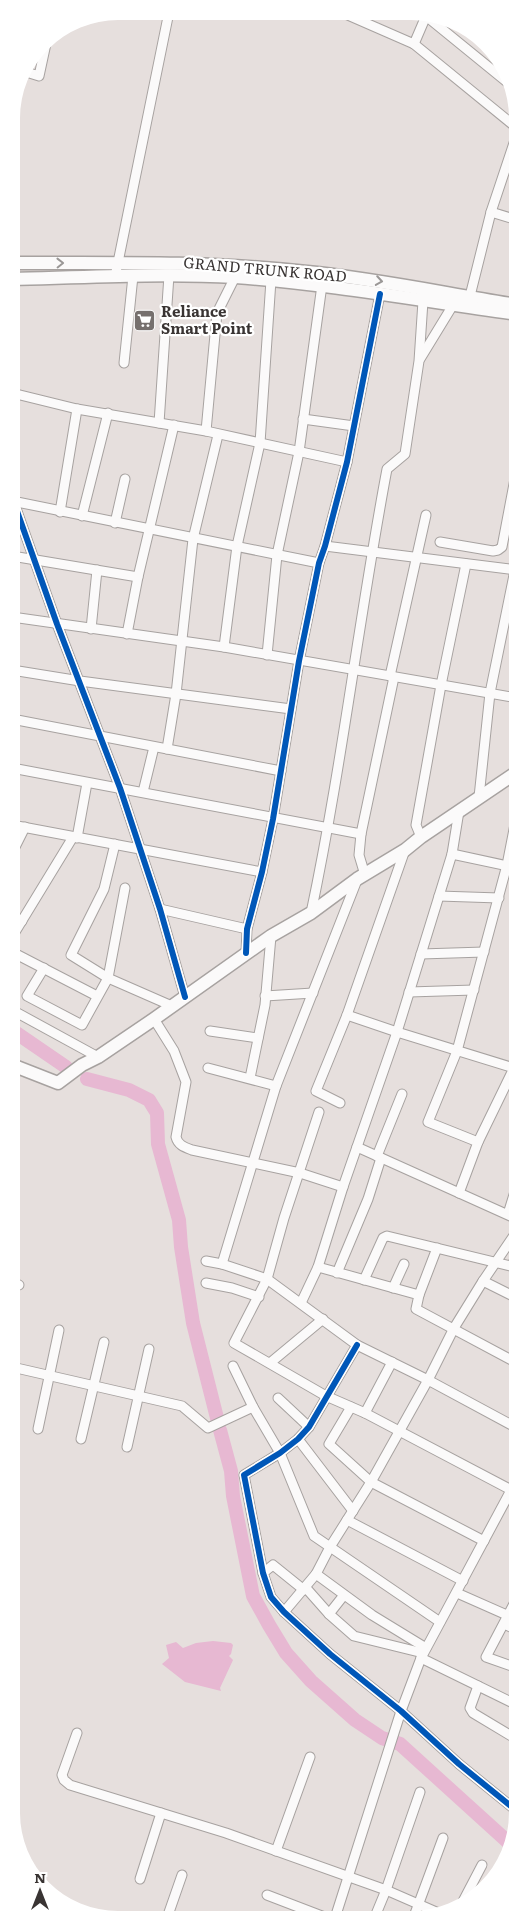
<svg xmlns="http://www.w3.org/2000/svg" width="529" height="1931" font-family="Literata,serif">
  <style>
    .water { fill: #e7b8d2 }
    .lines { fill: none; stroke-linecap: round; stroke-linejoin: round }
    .river { stroke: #e7b8d2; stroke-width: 14 }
    .street-casing { stroke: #a7a2a0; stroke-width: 11 }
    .secondary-casing { stroke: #a7a2a0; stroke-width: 15 }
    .street { stroke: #fbfafa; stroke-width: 9 }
    .secondary { stroke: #fbfafa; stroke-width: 12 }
    .cycleway-casing { stroke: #fff; stroke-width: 9 }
    .cycleway { stroke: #0057b8; stroke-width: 6 }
    .oneway { stroke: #9a9796 }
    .labels { text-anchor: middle; stroke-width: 4.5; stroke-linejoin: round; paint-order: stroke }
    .street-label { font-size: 15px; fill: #393433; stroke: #fff }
    .poi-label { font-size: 15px; font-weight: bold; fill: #393433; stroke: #fff; text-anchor: start }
  </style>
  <rect width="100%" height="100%" fill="#e6dfdd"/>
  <polygon class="water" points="213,1641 231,1643 233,1645 231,1654 229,1656 233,1660 220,1688 221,1691 185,1682 162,1664 169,1658 166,1645 176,1642 183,1648 196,1643"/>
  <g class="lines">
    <g class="river">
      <polyline points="12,1030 66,1067"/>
      <polyline points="87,1079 129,1090 149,1100 157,1113 158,1144 179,1220 181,1247 193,1323 217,1418"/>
      <polyline points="220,1430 231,1471 233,1496 253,1596 269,1625 286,1653 311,1681 355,1720 382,1738 400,1744 508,1842"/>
    </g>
    <defs>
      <g id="street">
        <polyline points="343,13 414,44 426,16 507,82"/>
        <polyline points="414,44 517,128"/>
        <polyline points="23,71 39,76 47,39"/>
        <polyline points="491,212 517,220"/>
        <polyline points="115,277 169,12"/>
        <polyline points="470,296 491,212 517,134"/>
        <polyline points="420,359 453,305"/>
        <polyline points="124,363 133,276"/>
        <polyline points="12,393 77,409 206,431 347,462"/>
        <polyline points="303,419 354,426"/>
        <polyline points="159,423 169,275"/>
        <polyline points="206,431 217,313 235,277"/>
        <polyline points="12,497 57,624 120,788 160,909 185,997"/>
        <polyline points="12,501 319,563"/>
        <polyline points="60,512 77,409"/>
        <polyline points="82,516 108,413"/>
        <polyline points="115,523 125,479"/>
        <polyline points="440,542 493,551 498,550 502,547 517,468"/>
        <polyline points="325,546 517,570"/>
        <polyline points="12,556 138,577"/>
        <polyline points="12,617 224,647 517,698"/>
        <polyline points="91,629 97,570"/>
        <polyline points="127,634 138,577 174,425"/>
        <polyline points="224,647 237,546 260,443 271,280"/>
        <polyline points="267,655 277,555 299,452 322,285"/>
        <polyline points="12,670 80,681 291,709"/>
        <polyline points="390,676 426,515"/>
        <polyline points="12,719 281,771"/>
        <polyline points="167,749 176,694 193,539 218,435"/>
        <polyline points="12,768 361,834 394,677"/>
        <polyline points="143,792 154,747"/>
        <polyline points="479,797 490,693 515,570"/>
        <polyline points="12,825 262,872"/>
        <polyline points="361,834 359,855 365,875"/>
        <polyline points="421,837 416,825 441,685 466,564"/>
        <polyline points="77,838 87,783"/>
        <polyline points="115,844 104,889 71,955 108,978 172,1006"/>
        <polyline points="12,853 25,827"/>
        <polyline points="452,854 517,868"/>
        <polyline points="439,896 499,898"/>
        <polyline points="160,909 247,929"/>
        <path d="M 311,913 C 342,766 359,617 387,469 L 405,454 L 419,361 L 423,301"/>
        <polyline points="12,916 22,921"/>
        <polyline points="12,937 73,837"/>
        <polyline points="12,952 97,996"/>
        <polyline points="246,953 247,929 262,872 273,819 299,661 319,563 325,546 347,462 380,294"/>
        <polyline points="421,954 484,952"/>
        <polyline points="44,968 27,996 82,1025 108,978 125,888"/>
        <polyline points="409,992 474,990"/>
        <polyline points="265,996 313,993"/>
        <polyline points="12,1010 98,1057"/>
        <polyline points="347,1015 397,1032 517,1069"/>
        <path d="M 154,1019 L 174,1051 L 186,1082 L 176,1137 C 178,1145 184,1147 192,1150 L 300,1173 L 343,1187"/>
        <polyline points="210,1031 258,1038"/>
        <polyline points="208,1068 276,1086"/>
        <polyline points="250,1078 265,1005 271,936"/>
        <polyline points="340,1103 316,1091 347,1015 405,850"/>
        <polyline points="319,1112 284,1218 267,1279 234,1343 326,1396 365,1413 517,1493"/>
        <polyline points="478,1142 428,1122 457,1051 507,865 517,814"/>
        <polyline points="357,1147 517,1219"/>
        <polyline points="377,1156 402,1094"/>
        <polyline points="459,1193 478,1142 514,1068 517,1051"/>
        <polyline points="508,1214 517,1185"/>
        <polyline points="206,1261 222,1264 267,1279 357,1345 428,1380 517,1428"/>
        <polyline points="222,1264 276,1086 357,880"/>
        <polyline points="318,1267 419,1295 416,1309 517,1363"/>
        <polyline points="337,1273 368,1199 381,1158"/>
        <polyline points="364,1280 383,1238 387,1236 510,1266 517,1259"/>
        <polyline points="483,1281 517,1298"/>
        <polyline points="12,1282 19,1285"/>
        <polyline points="206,1283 232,1288 259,1297"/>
        <polyline points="393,1288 404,1264"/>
        <polyline points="419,1295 437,1248"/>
        <polyline points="301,1303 318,1267 343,1187 397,1032 452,854 459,811"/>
        <polyline points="12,1325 14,1326 12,1337"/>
        <polyline points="357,1345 309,1427 298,1439 280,1453 244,1475 263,1573 271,1597 284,1612 330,1654 401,1711 459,1764 518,1812"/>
        <polyline points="270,1363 323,1319"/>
        <polyline points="233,1366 253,1407 280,1453 314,1536 440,1622"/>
        <polyline points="12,1367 182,1406 208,1428 253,1407"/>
        <polyline points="278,1398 309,1427"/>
        <polyline points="351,1407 329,1444 371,1482 484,1541"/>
        <polyline points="365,1413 392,1362"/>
        <polyline points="38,1429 59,1330"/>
        <polyline points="81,1439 104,1342"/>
        <polyline points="298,1439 353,1511"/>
        <polyline points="127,1447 149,1349"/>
        <polyline points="347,1520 463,1581"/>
        <polyline points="263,1573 273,1565 304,1590"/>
        <polyline points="316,1574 372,1615 426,1648"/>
        <polyline points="306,1588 329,1614 354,1636 423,1653"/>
        <polyline points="457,1593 509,1616"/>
        <polyline points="517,1598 486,1657 517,1668"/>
        <polyline points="284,1612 316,1574 330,1547 371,1482 428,1380 454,1328 483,1281 517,1231"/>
        <polyline points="329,1614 344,1595"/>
        <polyline points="504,1624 517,1630"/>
        <polyline points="421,1658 517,1705"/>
        <polyline points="478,1686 470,1708 473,1713 518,1740"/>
        <polyline points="77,1733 62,1775 64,1780 70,1785 226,1833 386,1890 441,1914"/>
        <polyline points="276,1851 310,1757"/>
        <polyline points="140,1879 161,1813"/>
        <polyline points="267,1895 327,1918"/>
        <polyline points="460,1907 482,1865"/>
        <polyline points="167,1918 182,1875"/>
        <polyline points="335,1918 401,1711 421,1658 517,1479"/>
        <polyline points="374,1919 386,1890 420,1792"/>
        <polyline points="413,1919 443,1838"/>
      </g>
      <g id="secondary">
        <path d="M 12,263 C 110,263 209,261 307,272 C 378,279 447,294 517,305"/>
        <path d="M 12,279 C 86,277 161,273 235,277 C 330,284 423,301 517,314"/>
        <polyline points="12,1065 58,1083 82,1065 98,1057 154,1019 271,936 311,913 357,879 405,850 421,837 517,772"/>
      </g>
    </defs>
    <use href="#street" class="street-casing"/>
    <use href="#secondary" class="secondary-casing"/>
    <use href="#street" class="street"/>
    <use href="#secondary" class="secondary"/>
    <defs>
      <g id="cycleway">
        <polyline points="12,497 57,624 120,788 160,909 185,997"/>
        <polyline points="246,953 247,929 262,872 273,819 299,661 319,563 325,546 347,462 380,294"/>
        <polyline points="357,1345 309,1427 298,1439 280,1453 244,1475 263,1573 271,1597 284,1612 330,1654 401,1711 459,1764 518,1812"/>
      </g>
    </defs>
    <use href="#cycleway" class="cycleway-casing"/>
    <use href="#cycleway" class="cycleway"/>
  </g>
  <defs><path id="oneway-chevron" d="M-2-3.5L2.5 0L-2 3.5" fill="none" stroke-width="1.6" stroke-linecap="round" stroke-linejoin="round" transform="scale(1.25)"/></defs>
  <g class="oneway">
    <use href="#oneway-chevron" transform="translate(60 263) rotate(-1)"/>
    <use href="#oneway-chevron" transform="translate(379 281) rotate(9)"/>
  </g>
  <defs>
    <symbol id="supermarket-square" viewBox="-11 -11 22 22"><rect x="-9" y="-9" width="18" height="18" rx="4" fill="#76706e" stroke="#fff"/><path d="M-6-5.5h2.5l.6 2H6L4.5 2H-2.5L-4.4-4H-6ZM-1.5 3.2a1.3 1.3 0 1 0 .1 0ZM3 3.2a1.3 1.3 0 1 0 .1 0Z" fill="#fff"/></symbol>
  </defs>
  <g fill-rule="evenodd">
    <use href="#supermarket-square" x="132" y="308" width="25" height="25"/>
  </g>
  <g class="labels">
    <g class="street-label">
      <text transform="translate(265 270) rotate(5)" y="5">GRAND TRUNK ROAD</text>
    </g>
    <g class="poi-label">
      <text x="161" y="317">Reliance<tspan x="161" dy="17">Smart Point</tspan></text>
    </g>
  </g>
  <path d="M0 0H529V1931H0ZM118 20H411A98 98 0 0 1 509 118V1813A98 98 0 0 1 411 1911H118A98 98 0 0 1 20 1813V118A98 98 0 0 1 118 20Z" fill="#fff" fill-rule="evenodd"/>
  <g transform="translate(40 1891)" stroke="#ffffff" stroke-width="4" paint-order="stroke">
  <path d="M0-4L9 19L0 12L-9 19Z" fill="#393433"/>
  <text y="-8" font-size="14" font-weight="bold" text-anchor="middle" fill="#393433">N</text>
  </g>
</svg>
